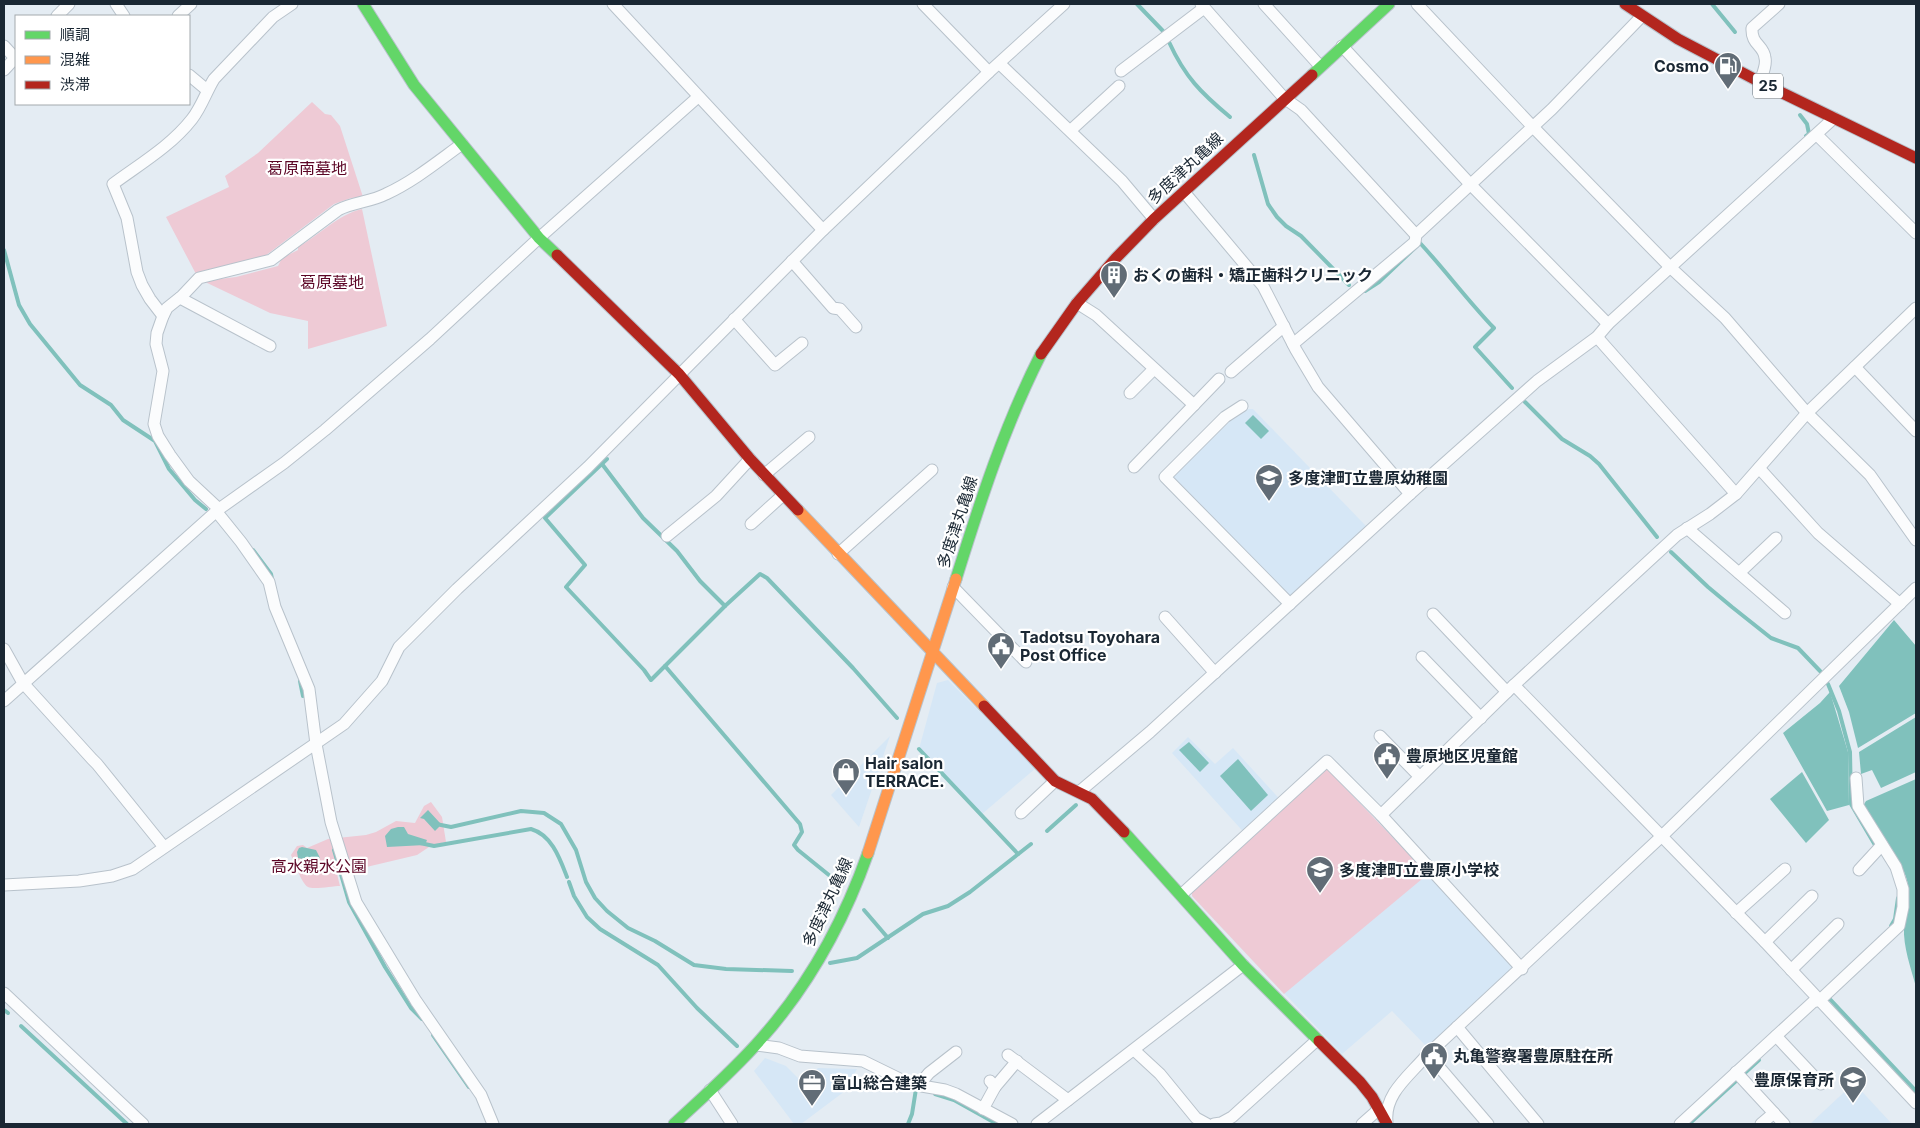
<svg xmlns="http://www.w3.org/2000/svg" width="1920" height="1128" font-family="Inter,'Noto Sans JP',sans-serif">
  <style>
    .built { fill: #d6e7f6 }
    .green { fill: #eecad5 }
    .water { fill: #80c1bc }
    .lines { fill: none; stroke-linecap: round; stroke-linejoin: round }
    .stream { stroke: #80c1bc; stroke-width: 4 }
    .street-casing { stroke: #b8c2cb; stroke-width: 13 }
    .fast-casing { stroke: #b8c2cb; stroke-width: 13 }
    .slow-casing { stroke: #b8c2cb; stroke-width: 13 }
    .jam-casing { stroke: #b8c2cb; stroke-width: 13 }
    .street { stroke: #fbfcfd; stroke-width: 11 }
    .fast { stroke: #63d668; stroke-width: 11 }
    .slow { stroke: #ff974d; stroke-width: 11 }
    .jam { stroke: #b3261e; stroke-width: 11 }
    .labels { text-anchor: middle; stroke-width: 4.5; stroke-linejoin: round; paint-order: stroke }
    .shield { fill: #fff; stroke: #5f6870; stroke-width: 1 }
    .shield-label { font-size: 15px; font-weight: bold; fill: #1a2733 }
    .poi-label { font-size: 16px; font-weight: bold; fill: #1a2733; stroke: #fff; text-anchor: start }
    .park-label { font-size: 16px; fill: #5c0626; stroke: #fff }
    .street-label { font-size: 16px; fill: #1a2733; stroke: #fff }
  </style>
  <rect width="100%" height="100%" fill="#e4ecf3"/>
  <g class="built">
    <polygon points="1249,409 1253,409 1366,526 1293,595 1287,596 1173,477 1230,421 1241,412"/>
    <polygon points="948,680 1036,768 982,814 919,749 937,683"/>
    <polygon points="890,736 875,780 859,827 831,795"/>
    <polygon points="1188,737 1215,764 1233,748 1285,805 1327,769 1452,898 1513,968 1427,1047 1392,1011 1342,1054 1192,896 1249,838 1172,753"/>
    <polygon points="765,1058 786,1066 802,1082 818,1068 857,1069 845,1091 801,1124 794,1124 754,1071"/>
    <polygon points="1854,1083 1892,1124 1810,1124"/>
  </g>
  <g class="green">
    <polygon points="312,102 325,114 331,115 340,126 363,197 351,198 334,204 265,256 196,274 166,217 229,187 225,176 258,153"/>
    <path d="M 362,209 L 387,326 L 308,349 L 308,321 L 270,313 L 203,281 L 236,277 L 278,266 L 282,258 L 298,250 L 298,247 C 320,235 337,215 362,209 Z"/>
    <polygon points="1324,769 1327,769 1428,874 1284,994 1192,896 1192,892"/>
    <path d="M 431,802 L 442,817 L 446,842 L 432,845 L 417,855 L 337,874 L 340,886 C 333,886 313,890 308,887 C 302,884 294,862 291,855 L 297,846 L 303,845 L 307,848 L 328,839 L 366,835 L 376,832 L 396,821 L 415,823 L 424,806 Z"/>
  </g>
  <g class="water">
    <polygon points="1253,415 1269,431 1261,439 1245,423"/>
    <polygon points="1894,620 1916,646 1916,713 1858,748 1849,712 1839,686"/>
    <polygon points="1830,692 1848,752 1849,805 1827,811 1783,733 1820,703"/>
    <polygon points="1916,717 1916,772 1881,788 1872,770 1861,774 1859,752"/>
    <polygon points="1189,742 1209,763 1200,772 1179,750"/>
    <polygon points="1238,759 1268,795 1251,811 1220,776"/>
    <polygon points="1802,772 1829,820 1806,843 1770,799"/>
    <path d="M 1916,779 L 1916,987 C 1911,968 1903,947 1904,927 C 1905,913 1911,900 1908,885 C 1905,863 1876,826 1863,806 L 1866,801 Z"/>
    <polygon points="428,810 440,823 439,827 435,831 424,819 420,818"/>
    <polygon points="398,827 404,827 408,834 427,840 425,845 387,847 385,836 391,829"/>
    <polygon points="302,847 316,850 320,858 313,861 298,858 297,852 299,848"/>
  </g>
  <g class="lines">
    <g class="stream">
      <polyline points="1137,4 1163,31"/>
      <polyline points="1712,4 1735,32"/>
      <path d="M 1169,42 C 1185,77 1201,93 1230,117"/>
      <polyline points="1800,115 1807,124 1809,134 1806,136"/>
      <polyline points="1254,155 1268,204 1277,217 1286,226 1301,236 1349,285"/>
      <polyline points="4,250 19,305 30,324 80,385 111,405 123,420 155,441 169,469 195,500 206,509"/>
      <path d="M 1365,291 L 1379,282 L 1420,243 C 1446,271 1468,301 1494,328 L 1475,347 L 1512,388"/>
      <polyline points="1525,402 1562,439 1590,456 1599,464 1657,537"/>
      <polyline points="607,459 545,518 585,565 566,587 644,670 651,680 725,606 760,574 767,578 853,668 897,718"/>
      <polyline points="602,464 643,518 677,551 700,581 725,606"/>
      <polyline points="253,550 271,574 272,579"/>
      <polyline points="1671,552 1708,587 1732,607 1771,638 1798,648 1820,671"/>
      <polyline points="665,666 800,824 802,832 794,845 798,850 840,884"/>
      <polyline points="300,681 303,696"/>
      <polyline points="1828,684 1839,711 1850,752 1851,804 1875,845"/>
      <polyline points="919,749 1018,854"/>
      <polyline points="436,824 451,827 521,811 544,813 561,824 576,850 586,882 595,898 607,911 628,928 655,941 694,965 726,969 792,971"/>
      <polyline points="1047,831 1076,805"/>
      <path d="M 420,843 L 434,846 L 531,829 C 552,835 560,859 567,877"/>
      <polyline points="334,850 349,902 385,967 411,1008 422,1019"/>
      <polyline points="569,882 574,896 587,917 600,929 658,965 697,1008 737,1046"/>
      <polyline points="864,910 888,938"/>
      <polyline points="1891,926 1895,919 1898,898"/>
      <polyline points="830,963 857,958 923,914 948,906 970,892 1031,844"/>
      <polyline points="1827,996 1916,1091"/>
      <polyline points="4,1010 8,1013"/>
      <polyline points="21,1026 127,1124"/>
      <polyline points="433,1035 469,1087"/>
      <polyline points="935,1094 954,1100 997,1124"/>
      <polyline points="908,1124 912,1114 916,1089"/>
      <polyline points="1689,1124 1759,1060"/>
    </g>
    <defs>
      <g id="street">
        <polyline points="116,4 124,16"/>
        <polyline points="613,4 823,230"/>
        <polyline points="923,4 989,72"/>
        <polyline points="1201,4 1284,98 1301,110 1416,235"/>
        <polyline points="1264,4 1320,66"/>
        <polyline points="1417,4 1532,126 1671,268 1725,318 1807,413 1870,475 1916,540"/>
        <polyline points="57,16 69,4"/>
        <polyline points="178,16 191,4"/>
        <polyline points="4,46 15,58"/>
        <polyline points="1342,46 1470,184 1608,324"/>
        <polyline points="1000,64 1122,181 1154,219"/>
        <polyline points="4,70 16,57"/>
        <polyline points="1121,71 1204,8"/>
        <polyline points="189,75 207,90"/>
        <path d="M 1760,82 C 1762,75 1767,65 1765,58 C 1764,45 1751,45 1752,28 L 1779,4"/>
        <polyline points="1071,130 1119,86"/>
        <polyline points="1817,135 1916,233"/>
        <polyline points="1184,192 1263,286 1296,350 1318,387 1410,494"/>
        <polyline points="792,261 833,308 840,309 856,327"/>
        <polyline points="180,298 270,346"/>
        <polyline points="1077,303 1096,315 1194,405"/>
        <path d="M 163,316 L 150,299 L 142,285 L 137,272 L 127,218 L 113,184 C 140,164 171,146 192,119 C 202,106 206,92 214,79 L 273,17 L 292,4"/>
        <polyline points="734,319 775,365 802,343"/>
        <polyline points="1597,337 1736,494"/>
        <polyline points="1293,344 1415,242 1416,235 1552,109 1642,16"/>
        <polyline points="1855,367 1916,431"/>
        <polyline points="1231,372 1284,326"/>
        <polyline points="1130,393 1154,369"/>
        <polyline points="1242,406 1225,417 1165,477 1290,604"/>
        <polyline points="1134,467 1219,379"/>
        <polyline points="1759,468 1818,533 1900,604"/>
        <polyline points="764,475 809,437"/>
        <path d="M 219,509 L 189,481 L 170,455 L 158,436 L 154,424 L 163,371 L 156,344 L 157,333 L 163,316 L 167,308 L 182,296 L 199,278 L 271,260 L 338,210 C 353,202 371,202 386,194 C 414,181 437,162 462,144"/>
        <polyline points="216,511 241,542 269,582 275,607 309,689 316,744 331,822 356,902 416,1001 481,1095 493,1124"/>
        <polyline points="751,524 783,495"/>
        <polyline points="1687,528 1785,613"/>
        <polyline points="667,536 716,496 750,459"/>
        <polyline points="838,554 932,470"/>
        <polyline points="1739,573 1776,538"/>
        <polyline points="953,587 1026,662"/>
        <polyline points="1433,614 1507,692"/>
        <polyline points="1165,617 1215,673"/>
        <polyline points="4,649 23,683 92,759 97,764 164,847"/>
        <polyline points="1422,657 1481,718"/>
        <polyline points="1514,685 1765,942 1916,1103"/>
        <polyline points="4,701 219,509 284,463 325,430 430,339 539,238 698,97"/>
        <polyline points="1380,736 1420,777"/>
        <polyline points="1079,792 1150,732 1410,494 1537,381 1597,337 1608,324 1834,118"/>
        <polyline points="1021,813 1055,781"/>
        <polyline points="1859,870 1882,845"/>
        <polyline points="4,885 79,881 112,876 133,869 344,724 382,681 399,647 457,589 588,467 823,230 989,72 1064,4"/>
        <polyline points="1182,894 1327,761 1381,815"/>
        <polyline points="1736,913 1785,869"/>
        <polyline points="1765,942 1812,896"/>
        <polyline points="1522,969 1381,815 1514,685 1677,535 1710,514 1736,494 1807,413 1916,308"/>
        <polyline points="1791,970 1838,924"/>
        <polyline points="4,993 143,1124"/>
        <polyline points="1457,1027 1538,1124"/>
        <polyline points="1776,1036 1821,1084"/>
        <polyline points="756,1045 779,1048 800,1056 863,1061 910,1084 945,1090 956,1094 1012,1124"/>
        <polyline points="1134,1050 1160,1074 1196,1118 1207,1124"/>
        <polyline points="1428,1054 1488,1124"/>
        <polyline points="1008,1055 1068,1100"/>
        <polyline points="1736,1072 1784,1124"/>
        <polyline points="919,1085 929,1073 956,1052"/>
        <polyline points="995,1087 1017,1061"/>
        <polyline points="710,1090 732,1124"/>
        <polyline points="983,1109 995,1087 990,1081"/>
        <path d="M 1387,1122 C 1384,1094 1409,1076 1426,1056 L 1662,836 L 1916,588"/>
        <polyline points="1037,1124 1243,965"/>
        <polyline points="1214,1124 1221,1123 1232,1117 1317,1040"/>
        <polyline points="1362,1124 1379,1109"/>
        <polyline points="1680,1124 1813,1002 1820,1000 1899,926 1903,907 1903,889 1896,867 1858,806 1856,778"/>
        <polyline points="1761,1124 1774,1113"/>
      </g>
      <g id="fast">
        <polyline points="363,4 414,85 539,238 557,255"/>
        <polyline points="1312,75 1389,4"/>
        <path d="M 956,579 C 980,502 1004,427 1041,354"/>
        <polyline points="1124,832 1243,965 1319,1041"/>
        <path d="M 674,1124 C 704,1096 734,1070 761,1039 C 809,985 844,921 868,853"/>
      </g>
      <g id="slow">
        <polyline points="798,510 984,706"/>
        <polyline points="868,853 956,579"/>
      </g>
      <g id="jam">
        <polyline points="1625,4 1678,39 1760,82 1916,158"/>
        <polyline points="557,255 679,374 750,459 798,510"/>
        <polyline points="1041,354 1077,303 1116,258 1154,219 1312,75"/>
        <polyline points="984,706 1055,781 1092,799 1124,832"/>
        <polyline points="1319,1041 1360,1082 1372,1097 1387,1124"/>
      </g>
    </defs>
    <use href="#street" class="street-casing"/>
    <use href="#fast" class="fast-casing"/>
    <use href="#slow" class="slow-casing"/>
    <use href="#jam" class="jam-casing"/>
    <use href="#street" class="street"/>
    <use href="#fast" class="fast"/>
    <use href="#slow" class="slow"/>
    <use href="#jam" class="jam"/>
  </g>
  <defs>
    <symbol id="fuel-pin" viewBox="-11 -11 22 30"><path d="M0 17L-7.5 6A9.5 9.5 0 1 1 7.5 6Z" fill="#616c76" stroke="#fff"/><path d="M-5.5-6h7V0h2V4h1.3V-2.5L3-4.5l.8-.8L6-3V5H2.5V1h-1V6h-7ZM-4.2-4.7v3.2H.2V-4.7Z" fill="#fff"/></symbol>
    <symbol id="building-pin" viewBox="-11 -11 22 30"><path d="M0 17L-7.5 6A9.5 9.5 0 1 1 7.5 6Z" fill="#616c76" stroke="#fff"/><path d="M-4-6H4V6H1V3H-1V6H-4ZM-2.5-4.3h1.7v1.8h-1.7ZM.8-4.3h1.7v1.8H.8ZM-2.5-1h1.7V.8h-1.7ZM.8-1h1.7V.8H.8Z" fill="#fff"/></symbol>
    <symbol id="school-pin" viewBox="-11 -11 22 30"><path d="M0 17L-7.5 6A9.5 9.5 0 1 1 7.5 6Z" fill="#616c76" stroke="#fff"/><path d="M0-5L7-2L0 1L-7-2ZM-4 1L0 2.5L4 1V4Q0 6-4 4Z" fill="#fff"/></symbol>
    <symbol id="civic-pin" viewBox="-11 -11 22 30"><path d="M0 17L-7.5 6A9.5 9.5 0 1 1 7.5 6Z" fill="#616c76" stroke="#fff"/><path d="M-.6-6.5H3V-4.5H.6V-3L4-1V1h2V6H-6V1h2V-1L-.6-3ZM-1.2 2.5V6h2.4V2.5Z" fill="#fff"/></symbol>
    <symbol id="shop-pin" viewBox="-11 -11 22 30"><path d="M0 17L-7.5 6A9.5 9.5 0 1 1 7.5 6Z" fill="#616c76" stroke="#fff"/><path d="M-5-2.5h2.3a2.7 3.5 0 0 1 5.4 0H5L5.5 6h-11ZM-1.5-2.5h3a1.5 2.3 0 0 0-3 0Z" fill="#fff"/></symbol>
    <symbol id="office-pin" viewBox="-11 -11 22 30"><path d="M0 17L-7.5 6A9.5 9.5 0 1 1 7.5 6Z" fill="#616c76" stroke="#fff"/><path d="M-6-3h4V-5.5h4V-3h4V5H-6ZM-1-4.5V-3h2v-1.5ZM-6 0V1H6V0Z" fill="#fff"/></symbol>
  </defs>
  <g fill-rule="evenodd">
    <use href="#fuel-pin" x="1712" y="50" width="32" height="43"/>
    <use href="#building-pin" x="1098" y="259" width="32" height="43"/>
    <use href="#school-pin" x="1253" y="462" width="32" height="43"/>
    <use href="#civic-pin" x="985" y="630" width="32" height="43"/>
    <use href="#civic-pin" x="1371" y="740" width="32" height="43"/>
    <use href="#shop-pin" x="830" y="756" width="32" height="43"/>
    <use href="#school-pin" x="1304" y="854" width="32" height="43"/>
    <use href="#civic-pin" x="1418" y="1040" width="32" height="43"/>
    <use href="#school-pin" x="1837" y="1064" width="32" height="43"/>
    <use href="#office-pin" x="796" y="1067" width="32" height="43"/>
  </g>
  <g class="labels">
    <rect class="shield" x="1753" y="73.5" width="30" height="25" rx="4"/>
    <g class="shield-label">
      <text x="1768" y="91">25</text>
    </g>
    <g class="poi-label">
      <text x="1709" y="72" text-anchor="end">Cosmo</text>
      <text x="1133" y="281">おくの歯科・矯正歯科クリニック</text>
      <text x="1288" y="484">多度津町立豊原幼稚園</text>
      <text x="1020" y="643">Tadotsu Toyohara<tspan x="1020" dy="18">Post Office</tspan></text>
      <text x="1406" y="762">豊原地区児童館</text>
      <text x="865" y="769">Hair salon<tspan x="865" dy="18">TERRACE.</tspan></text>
      <text x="1339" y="876">多度津町立豊原小学校</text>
      <text x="1453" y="1062">丸亀警察署豊原駐在所</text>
      <text x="1834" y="1086" text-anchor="end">豊原保育所</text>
      <text x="831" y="1089">富山総合建築</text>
    </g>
    <g class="park-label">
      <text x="307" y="174">葛原南墓地</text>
      <text x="332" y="288">葛原墓地</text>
      <text x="319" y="872">高水親水公園</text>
    </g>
    <g class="street-label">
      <text transform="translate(1185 168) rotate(-43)" y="6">多度津丸亀線</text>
      <text transform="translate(957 522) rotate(-72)" y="6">多度津丸亀線</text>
      <text transform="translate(827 902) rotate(-65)" y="6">多度津丸亀線</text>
    </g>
  </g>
  <rect width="1920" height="1128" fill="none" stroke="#1a2733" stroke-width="10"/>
  <rect x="15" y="15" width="175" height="90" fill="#ffffff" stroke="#a3a9ad"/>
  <rect x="25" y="31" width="25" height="8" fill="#63d668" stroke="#a3a9ad"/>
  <text x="60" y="40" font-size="15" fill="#1a2733">順調</text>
  <rect x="25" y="56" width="25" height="8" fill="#ff974d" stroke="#a3a9ad"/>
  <text x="60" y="65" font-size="15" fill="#1a2733">混雑</text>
  <rect x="25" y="81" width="25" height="8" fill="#b3261e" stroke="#a3a9ad"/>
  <text x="60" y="90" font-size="15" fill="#1a2733">渋滞</text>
</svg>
